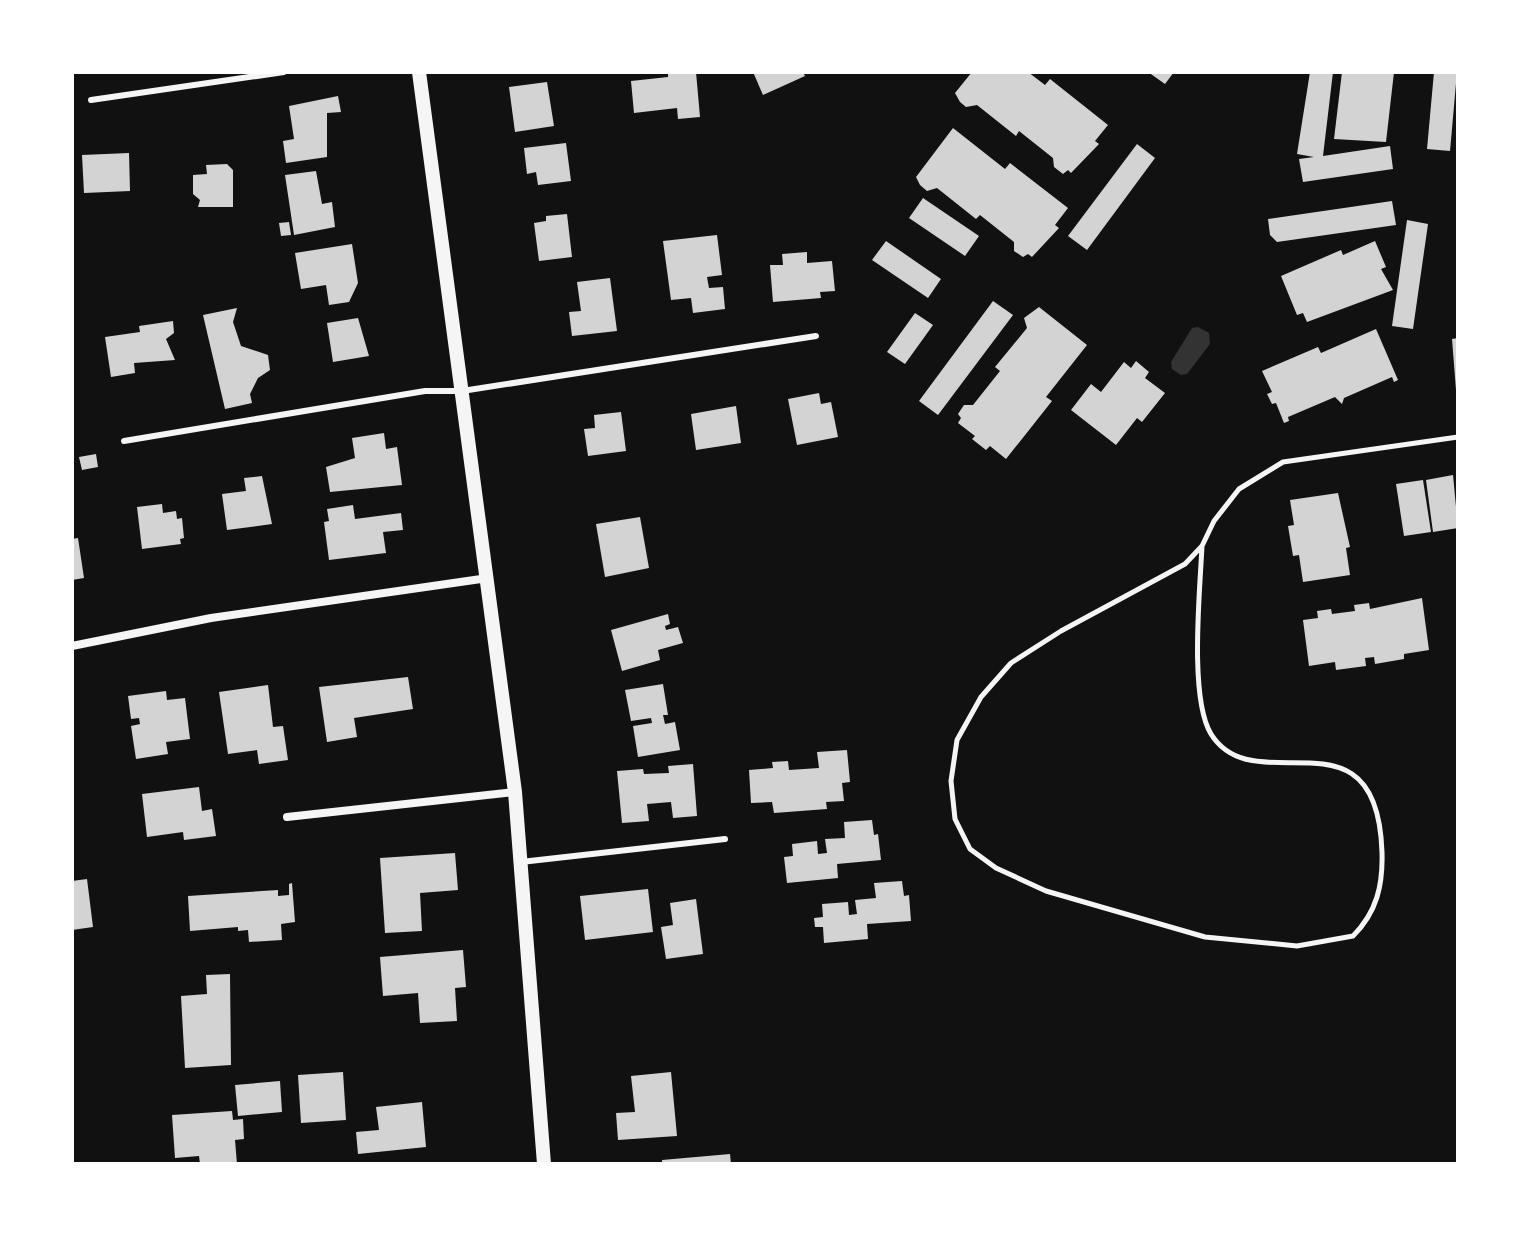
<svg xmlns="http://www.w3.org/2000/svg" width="1530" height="1236" font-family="'Archivo Narrow',sans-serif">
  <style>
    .water { fill: #333 }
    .building { fill: #d3d3d3 }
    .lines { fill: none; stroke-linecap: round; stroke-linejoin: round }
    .path { stroke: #f5f5f5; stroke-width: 5 }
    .service { stroke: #f5f5f5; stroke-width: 6 }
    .minor { stroke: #f5f5f5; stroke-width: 8 }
    .tertiary { stroke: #f5f5f5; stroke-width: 14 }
  </style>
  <rect width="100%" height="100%" fill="#111"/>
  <polygon class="water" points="1198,327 1209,333 1210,344 1187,374 1181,375 1172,369 1171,362 1192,328"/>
  <g class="building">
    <polygon points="696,72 700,117 678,119 677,108 634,113 631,81 668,77 668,73"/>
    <polygon points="753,72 803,72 805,76 763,95"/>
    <polygon points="972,72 1028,72 1045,85 1050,79 1108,125 1095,141 1099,144 1071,173 1068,170 1063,174 1054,167 1053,158 1019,131 1016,136 977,105 966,107 960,102 955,93"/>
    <polygon points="1148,72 1174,72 1165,84"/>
    <polygon points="1310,72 1333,72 1323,156 1390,146 1393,169 1303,182 1299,159 1314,157 1297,154"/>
    <polygon points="1342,72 1394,72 1386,142 1334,139"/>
    <polygon points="1434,72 1457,72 1450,151 1427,149"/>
    <polygon points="547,82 554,126 515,132 509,87"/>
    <polygon points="338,96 341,112 327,113 327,157 286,163 283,141 294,139 289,106"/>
    <polygon points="953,128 1005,169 1010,163 1068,208 1055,225 1059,228 1032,257 1028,254 1023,257 1014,251 1014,242 980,215 976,219 937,188 927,191 920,185 916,177"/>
    <polygon points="566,143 571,181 538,185 536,172 527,174 524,148"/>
    <polygon points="1137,144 1155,158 1087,250 1068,236"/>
    <polygon points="129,153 130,191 84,193 82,155"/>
    <polygon points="227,164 233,170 233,207 198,207 200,200 193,194 193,175 207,174 206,165"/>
    <polygon points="316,171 322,204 332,202 335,227 294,235 285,175"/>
    <polygon points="923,198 979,236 965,256 909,218"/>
    <polygon points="1392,201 1396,225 1277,242 1270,235 1268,219"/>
    <polygon points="567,214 572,257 539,261 534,223 546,221 546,216"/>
    <polygon points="1407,220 1428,224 1413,329 1392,326"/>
    <polygon points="289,222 291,235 281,236 279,223"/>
    <polygon points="717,235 722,275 707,277 709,288 723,287 725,309 693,313 691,298 671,300 663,241"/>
    <polygon points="886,241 941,279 928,298 872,260"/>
    <polygon points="1375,241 1386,267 1381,269 1393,290 1307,322 1303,313 1297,315 1281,276 1341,250 1343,255"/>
    <polygon points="352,244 358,283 349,302 329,305 326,285 301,289 295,253"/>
    <polygon points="807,252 807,263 832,261 835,291 820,292 821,298 773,302 770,265 783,265 782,254"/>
    <polygon points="610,278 617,331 572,336 569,312 581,311 577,282"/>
    <polygon points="993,301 1013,315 938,415 919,401"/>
    <polygon points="1039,307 1087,345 1046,397 1052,401 1006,459 990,446 986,450 972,439 975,436 958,423 961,418 958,414 964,405 973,405 1000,371 995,367 1027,328 1024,318"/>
    <polygon points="237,308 233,322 241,346 268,355 270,370 258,378 250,394 252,403 225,409 203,315"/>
    <polygon points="915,313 933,325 905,364 887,352"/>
    <polygon points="358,318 369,356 333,362 327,323"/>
    <polygon points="173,321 174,333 166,339 175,360 134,363 135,373 111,377 105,337 140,332 139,326"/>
    <polygon points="1376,329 1398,380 1394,382 1392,377 1344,398 1342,404 1335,397 1288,417 1289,421 1284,423 1276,403 1272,404 1267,394 1272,392 1262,371 1318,347 1321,353"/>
    <polygon points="1458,338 1458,389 1456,390 1452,339"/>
    <polygon points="1136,361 1149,372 1145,378 1165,393 1142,422 1137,418 1116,445 1071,410 1091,384 1101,392 1124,362 1131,368"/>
    <polygon points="819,393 821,404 831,402 838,437 797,445 788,399"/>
    <polygon points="736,406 741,443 696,450 691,414"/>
    <polygon points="621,412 626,451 588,456 584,429 595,428 594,415"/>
    <polygon points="384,433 386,449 397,447 402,485 330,492 326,467 355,458 352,438"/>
    <polygon points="96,454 98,467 82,470 79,457"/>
    <polygon points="1453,475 1458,528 1433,532 1426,480"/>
    <polygon points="262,476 272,524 227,530 222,494 246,491 244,478"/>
    <polygon points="1423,480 1431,532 1404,536 1396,484"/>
    <polygon points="1338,493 1350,547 1346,548 1350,575 1303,582 1299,555 1293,556 1288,526 1294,525 1290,500"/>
    <polygon points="162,504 163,513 176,511 177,519 182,518 184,538 180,539 181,544 142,549 137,507"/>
    <polygon points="353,505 355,519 401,513 403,530 383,532 386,553 329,560 324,522 329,521 327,509"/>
    <polygon points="640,517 649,568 605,577 596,524"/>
    <polygon points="78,538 84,578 72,580 72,539"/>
    <polygon points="1422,598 1429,650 1404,654 1404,659 1375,664 1374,657 1365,658 1366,666 1336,670 1335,662 1309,666 1303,620 1318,618 1317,611 1331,609 1332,614 1355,611 1354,605 1369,603 1370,609"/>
    <polygon points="668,614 670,624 665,626 666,630 678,627 683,643 658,650 660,660 622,671 611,630"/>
    <polygon points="408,677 413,709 354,718 357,737 327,742 319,687"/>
    <polygon points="663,684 668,715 663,715 665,724 675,722 680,750 638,757 633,726 652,723 651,718 631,721 625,690"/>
    <polygon points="268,685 273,727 283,726 288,760 259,764 257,750 228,754 219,692"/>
    <polygon points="166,691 167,700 185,698 190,739 166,742 168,754 136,759 131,726 140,724 139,718 131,719 128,696"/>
    <polygon points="847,750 850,782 842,783 844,801 826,802 827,809 774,813 772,802 751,803 749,770 773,768 772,762 788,761 789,770 819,768 817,752"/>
    <polygon points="693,764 697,816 673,818 671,802 647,804 649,821 622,823 617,771 643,769 644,774 669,773 668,766"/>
    <polygon points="199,787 202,811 212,809 216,836 184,840 183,832 147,837 142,794"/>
    <polygon points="872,820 874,835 878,834 881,860 837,864 838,878 787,883 784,857 793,856 792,844 817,841 818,854 827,853 825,839 845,838 844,822"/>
    <polygon points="455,853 458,890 420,893 422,931 385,933 380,858"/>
    <polygon points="87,879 93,927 72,930 72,881"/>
    <polygon points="902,881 904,896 909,895 911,921 867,924 868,939 824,943 823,927 815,927 814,918 823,917 822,904 848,902 849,915 857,914 855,900 876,898 874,883"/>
    <polygon points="292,883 295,922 281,924 282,940 249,942 248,930 238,931 238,927 190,931 188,896 278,890 278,896 289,895 289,884"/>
    <polygon points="648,889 653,932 585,940 580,896"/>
    <polygon points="696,899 703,954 666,959 661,927 673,925 670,903"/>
    <polygon points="463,950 466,987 455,988 457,1021 420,1023 418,993 383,996 380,957"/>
    <polygon points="230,974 231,1065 185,1068 181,996 207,994 206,975"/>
    <polygon points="343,1072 346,1120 301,1123 298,1075"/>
    <polygon points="671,1072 677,1136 618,1140 616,1113 635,1112 631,1076"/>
    <polygon points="280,1081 282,1112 238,1116 235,1085"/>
    <polygon points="422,1102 426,1147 358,1154 356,1132 379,1130 376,1107"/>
    <polygon points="232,1111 233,1120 243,1119 244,1139 235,1140 237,1164 200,1164 199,1156 175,1158 172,1115"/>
    <polygon points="730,1154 731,1164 662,1164 662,1160"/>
  </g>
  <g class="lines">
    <path class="path" d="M 1202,546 C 1200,590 1189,698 1211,734 C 1255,805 1377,701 1382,852 C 1383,885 1377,912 1353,936 L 1297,946 L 1205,937 L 1046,891 L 996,868 L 970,849 L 955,819 L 951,781 L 957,740 L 981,697 L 1011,663 L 1061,631 L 1185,564 L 1202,546 L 1214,521 L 1239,489 L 1283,462 L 1458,437"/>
    <g class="service">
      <polyline points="91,100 284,72"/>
      <polyline points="124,441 425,391 462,391 816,336"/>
      <polyline points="521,862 725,839"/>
    </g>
    <g class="minor">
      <polyline points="72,646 211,618 488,578"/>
      <polyline points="287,817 515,792"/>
    </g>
    <polyline class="tertiary" points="419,72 515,792 544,1164"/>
  </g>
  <rect width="1530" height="1236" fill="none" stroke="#ffffff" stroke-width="148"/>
</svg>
